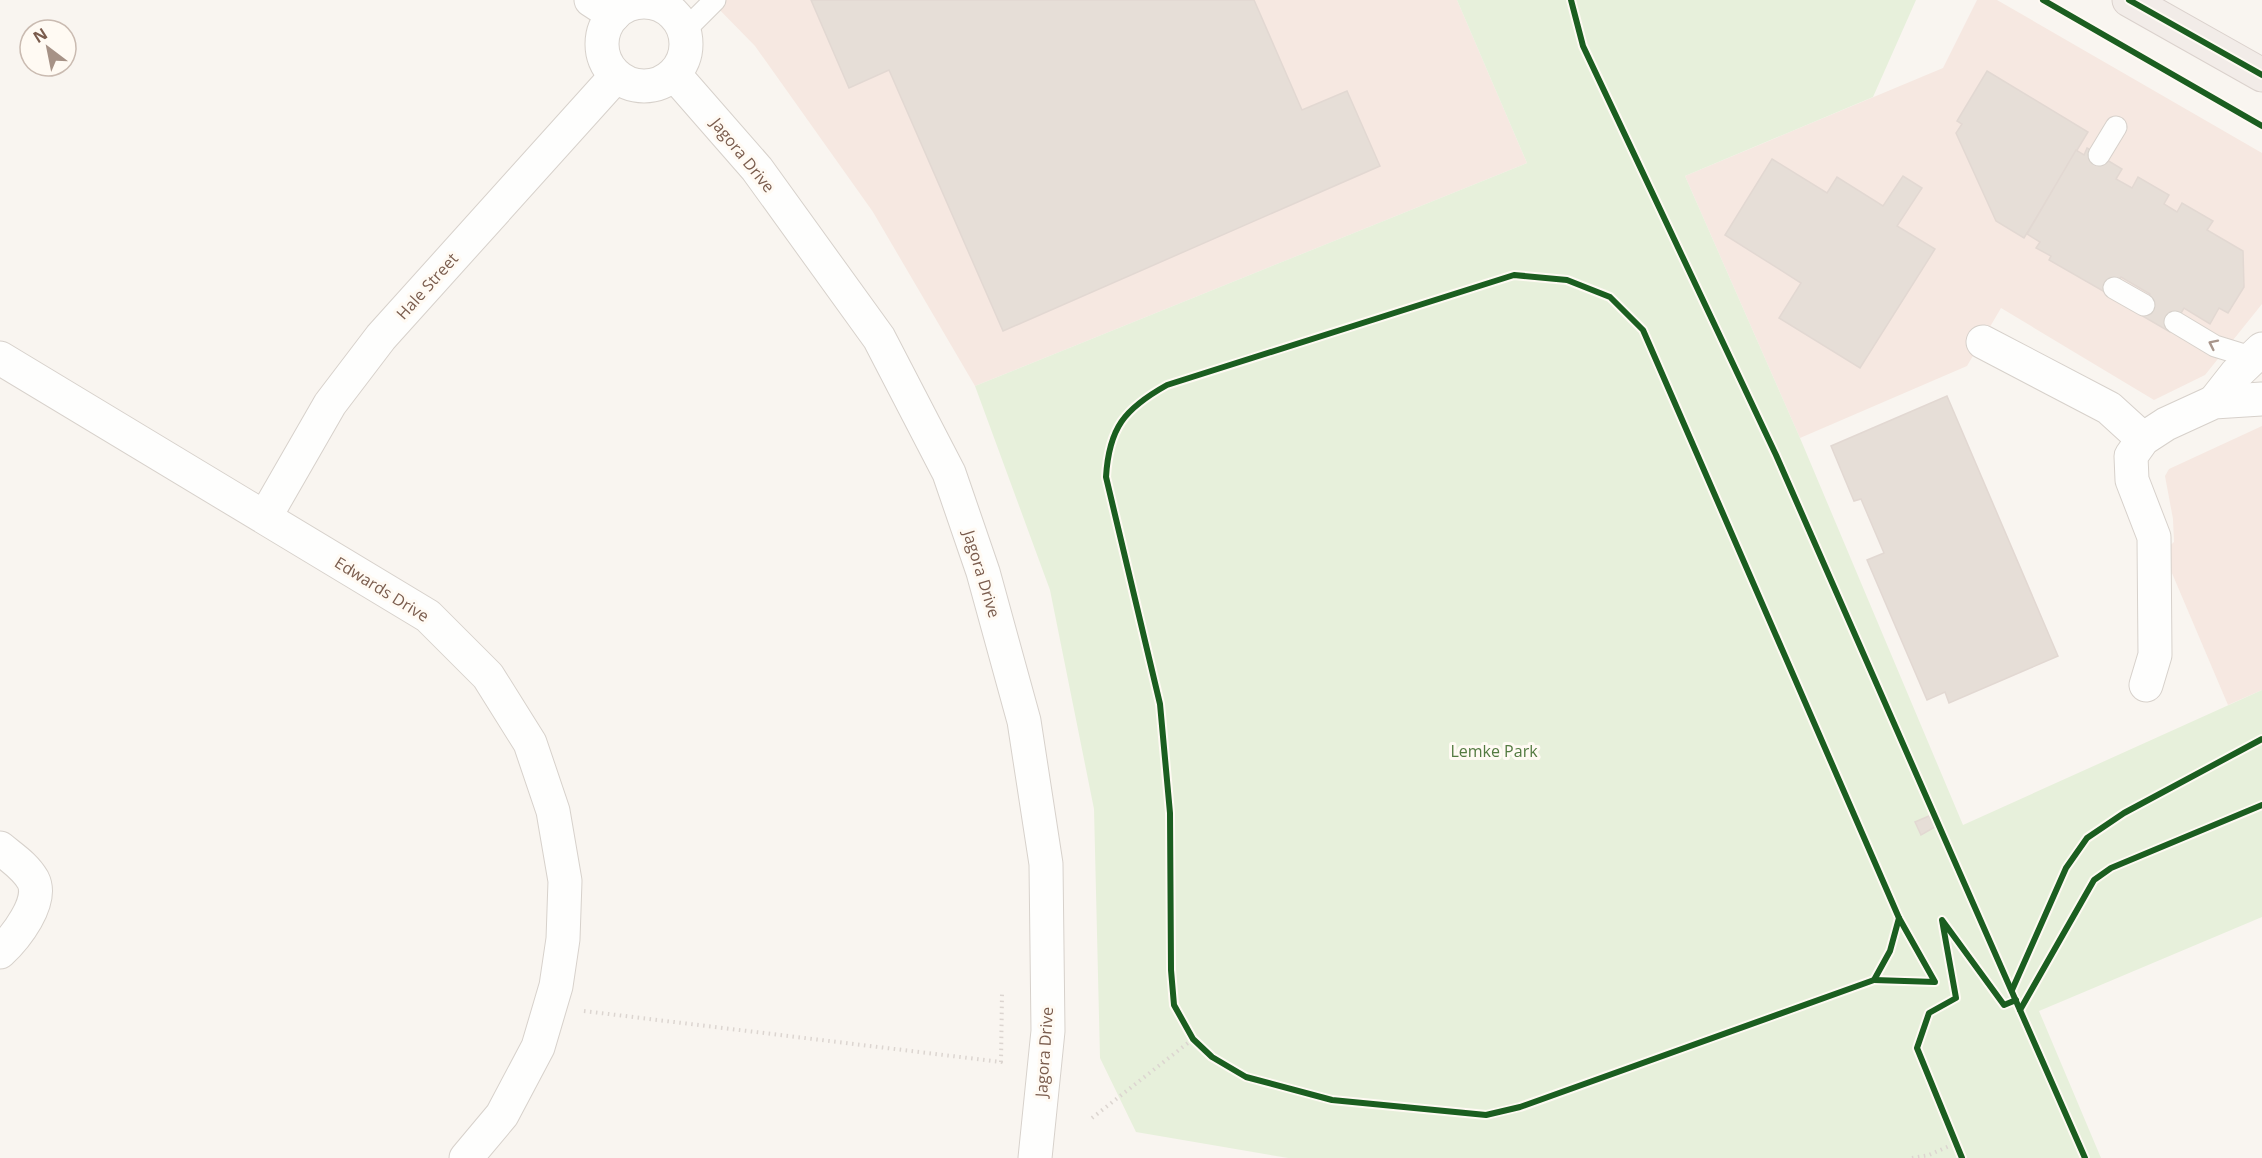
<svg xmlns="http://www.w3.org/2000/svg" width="2262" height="1158" font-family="'Open Sans',sans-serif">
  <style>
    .commercial { fill: #f6e8e1 }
    .green { fill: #e7f0db }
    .building { fill: #e6ded7; stroke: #e2d8d2; stroke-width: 1.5 }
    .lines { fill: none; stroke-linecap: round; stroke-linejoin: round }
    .service-casing { stroke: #d7d1cb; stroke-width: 23 }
    .minor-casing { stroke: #d7d1cb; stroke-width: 35 }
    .tertiary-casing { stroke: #d7d1cb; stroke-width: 35 }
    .trunk-casing { stroke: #dad1cc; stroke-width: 35 }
    .path { stroke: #dcd5d0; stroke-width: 4; stroke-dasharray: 1.5 4.5; stroke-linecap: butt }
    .service { stroke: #fefefd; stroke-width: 21 }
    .minor { stroke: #fefefd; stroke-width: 33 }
    .tertiary { stroke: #fefefd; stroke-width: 33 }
    .trunk { stroke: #f2ece8; stroke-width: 33 }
    .cycleway-casing { stroke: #fffaf3; stroke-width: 10 }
    .cycleway { stroke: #1b5e20; stroke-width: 6 }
    .oneway { stroke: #a8958b }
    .labels { text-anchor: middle; stroke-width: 6; stroke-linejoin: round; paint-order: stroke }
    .street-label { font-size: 16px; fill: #7a5c4d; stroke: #fffaf3 }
    .park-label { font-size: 16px; fill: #537a41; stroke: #fffaf3 }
  </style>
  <rect width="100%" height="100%" fill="#f9f5f0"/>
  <g class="commercial">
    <polygon points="710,0 1457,0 1527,163 975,386 873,212 755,46"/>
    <polygon points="1977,0 1997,0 2262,153 2262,304 2205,375 2154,400 2001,308 1967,366 1800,438 1685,176 1943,68"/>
    <polygon points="2262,426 2262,690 2228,705 2163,552 2174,542 2173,519 2165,476 2169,469"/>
  </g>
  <polygon class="green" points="1457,0 1916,0 1873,97 1685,176 1800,438 1963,825 2262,690 2262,917 2039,1011 2101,1158 1288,1158 1136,1132 1100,1058 1094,809 1050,590 975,386 1527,163"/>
  <g class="building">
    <polygon points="811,0 1254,0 1302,110 1347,91 1380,166 1003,331 889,70 849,88"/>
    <polygon points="1987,71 2088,132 2024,238 1996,221 1956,133 1962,124 1957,121"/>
    <polygon points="2087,148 2122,169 2116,179 2132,188 2138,177 2169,195 2164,204 2177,212 2182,203 2213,221 2207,230 2243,251 2244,287 2228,313 2219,308 2210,324 2184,308 2170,332 2139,314 2150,294 2121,277 2110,295 2049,260 2051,256 2036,248 2040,242 2027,234 2076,150 2084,155"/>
    <polygon points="1772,159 1827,193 1837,177 1883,206 1903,176 1922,188 1897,226 1935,249 1860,368 1779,318 1801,283 1725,235"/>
    <polygon points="1947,396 2058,656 1949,703 1945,692 1927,700 1867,560 1884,553 1861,499 1854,501 1831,446"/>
    <polygon points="1929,816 1935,827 1921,835 1915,822"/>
  </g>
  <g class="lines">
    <defs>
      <g id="service">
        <polyline points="684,31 715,0"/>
        <polyline points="2099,155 2116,127"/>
        <polyline points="2114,288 2144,305"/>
        <polyline points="2175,322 2215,346 2254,358"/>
      </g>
      <g id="minor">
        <polyline points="1983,342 2109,408 2143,439"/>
        <polyline points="0,358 428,616 488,676 530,743 553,811 565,881 563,939 556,986 538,1047 502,1115 466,1158"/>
        <polyline points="2214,402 2236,374 2262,349"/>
        <polyline points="265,517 330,404 381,337 616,76"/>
        <polyline points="2146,685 2155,655 2154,537 2132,480 2131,456 2143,439 2166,424 2214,402 2262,399"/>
        <path d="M 0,848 C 12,858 25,866 33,880 C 44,902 15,938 0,952"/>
      </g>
      <g id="tertiary">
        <polyline points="591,0 614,15"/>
        <circle cx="644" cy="44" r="42"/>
        <polyline points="674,74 757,169 879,338 949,473 983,572 1024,721 1046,864 1048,1031 1035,1158"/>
      </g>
      <polyline id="trunk" points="2129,0 2262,75"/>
    </defs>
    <use href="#service" class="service-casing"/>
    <use href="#minor" class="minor-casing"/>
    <use href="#tertiary" class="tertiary-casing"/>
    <use href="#trunk" class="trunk-casing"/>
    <g class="path">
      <polyline points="584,1011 1001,1062 1002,994"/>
      <polyline points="1092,1118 1193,1039"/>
      <polyline points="1912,1158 1929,1155 1956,1143"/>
    </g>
    <use href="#service" class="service"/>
    <use href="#minor" class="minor"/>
    <use href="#tertiary" class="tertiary"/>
    <use href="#trunk" class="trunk"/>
    <defs>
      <g id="cycleway">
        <polyline points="1571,0 1583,46 1776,455 2085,1158"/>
        <polyline points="2043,0 2262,126"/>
        <polyline points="2129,0 2262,75"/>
        <path d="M 1514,275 L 1567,280 L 1610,297 L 1643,330 L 1899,918 L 1890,951 L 1874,980 L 1520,1107 L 1486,1115 L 1332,1100 L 1246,1077 L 1212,1057 L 1193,1039 L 1174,1005 L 1171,970 L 1170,813 L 1160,704 L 1106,477 C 1109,428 1124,409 1167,385 Z"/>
        <polyline points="1874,980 1935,982 1899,918"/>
        <polyline points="2012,990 2066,868 2087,838 2124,813 2262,739"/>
        <polyline points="2020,1010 2094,880 2111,868 2262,805"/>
        <polyline points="1962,1158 1917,1048 1929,1013 1956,998 1942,920 2004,1005 2016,1000"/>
      </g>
    </defs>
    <use href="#cycleway" class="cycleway-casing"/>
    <use href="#cycleway" class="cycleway"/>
  </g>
  <defs><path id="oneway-chevron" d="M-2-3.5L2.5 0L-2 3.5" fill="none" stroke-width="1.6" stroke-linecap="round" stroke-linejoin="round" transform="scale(1.5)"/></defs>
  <use class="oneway" href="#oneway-chevron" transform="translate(2213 344) rotate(-154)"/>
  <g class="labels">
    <g class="street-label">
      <text transform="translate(743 155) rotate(51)" y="6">Jagora Drive</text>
      <text transform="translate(427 286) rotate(-48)" y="6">Hale Street</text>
      <text transform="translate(982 574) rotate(73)" y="6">Jagora Drive</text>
      <text transform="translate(382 589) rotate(32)" y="6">Edwards Drive</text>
      <text transform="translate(1044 1052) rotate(-86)" y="6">Jagora Drive</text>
    </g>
    <g class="park-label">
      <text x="1494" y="757">Lemke Park</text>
    </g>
  </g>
  <g transform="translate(48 48) rotate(328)"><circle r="28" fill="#fffaf3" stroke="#cabbb1" stroke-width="1.5"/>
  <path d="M0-4.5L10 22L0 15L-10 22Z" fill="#a69286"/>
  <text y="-9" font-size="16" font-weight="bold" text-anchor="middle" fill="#7a5c4d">N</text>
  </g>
</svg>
